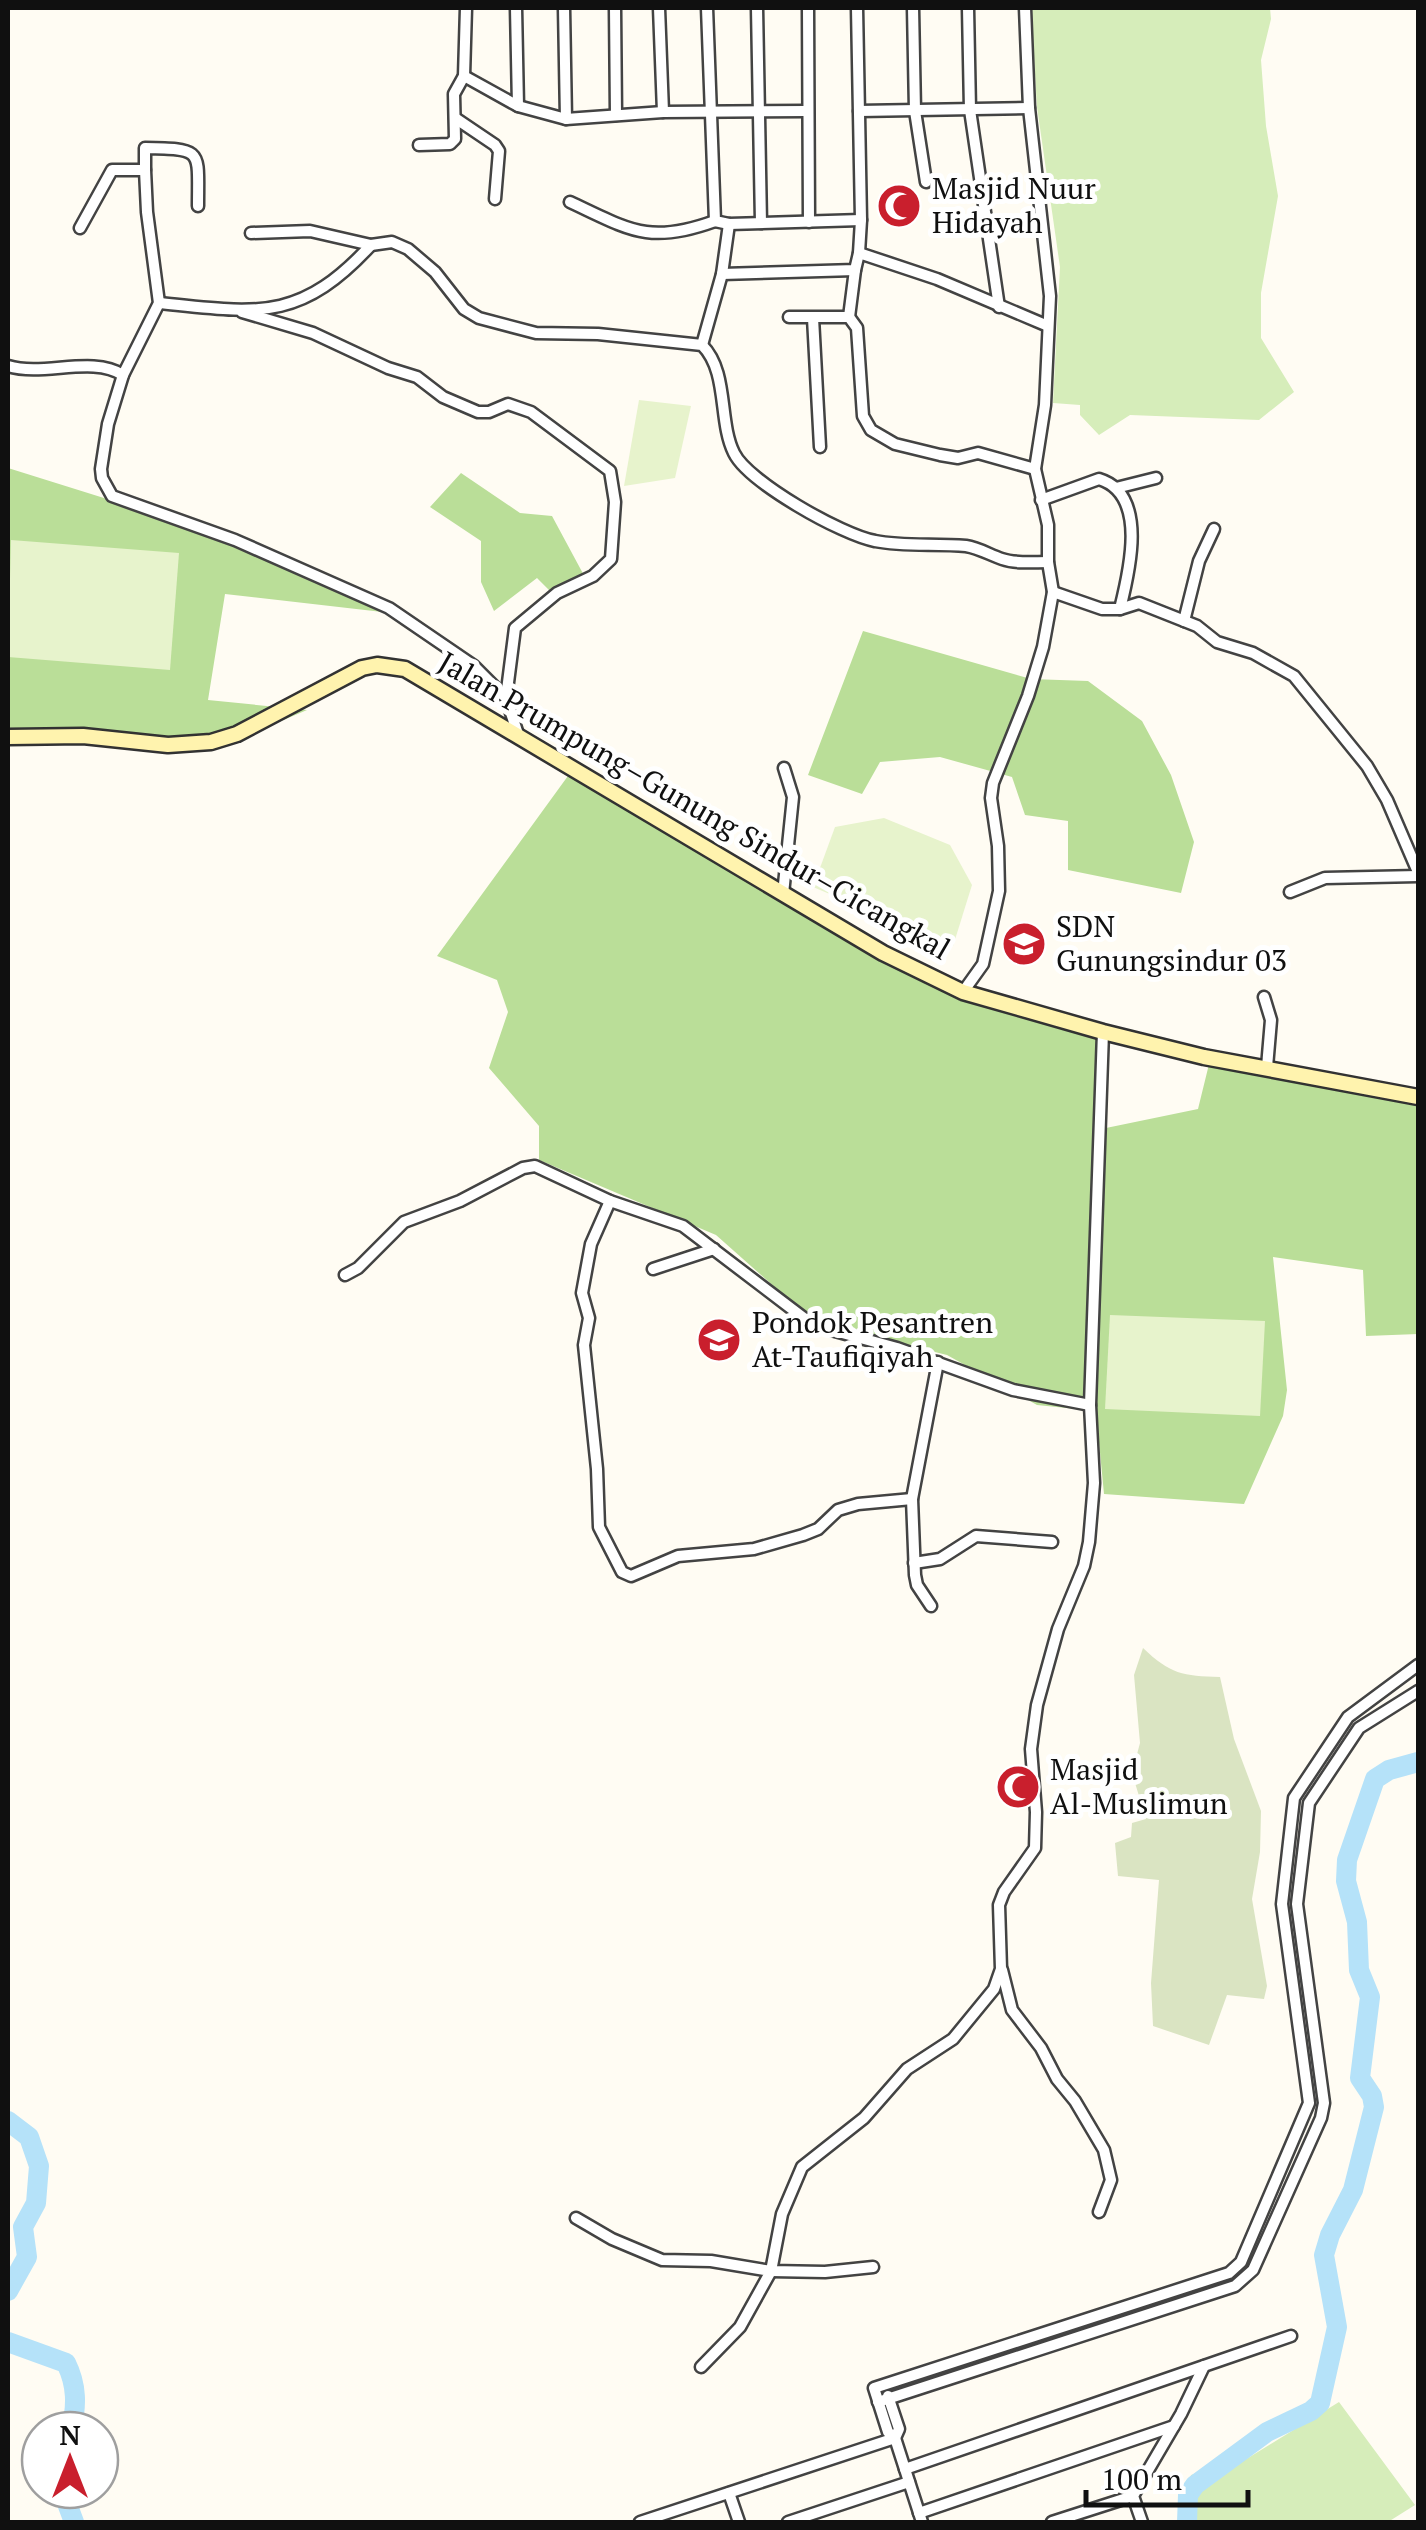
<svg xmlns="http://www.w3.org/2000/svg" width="1426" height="2530" font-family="'PT Serif',serif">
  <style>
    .green { fill: #d6edba }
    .forest { fill: #bade98 }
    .cemetery { fill: #dae4c2 }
    .pitch { fill: #e7f3cc }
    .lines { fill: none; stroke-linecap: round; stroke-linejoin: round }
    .river { stroke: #b5e2f9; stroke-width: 20 }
    .street-casing { stroke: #434343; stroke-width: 15 }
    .secondary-casing { stroke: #323232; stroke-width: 19 }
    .street { stroke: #fff; stroke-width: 10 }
    .secondary { stroke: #fff3ae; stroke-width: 14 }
    .labels { text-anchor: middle; stroke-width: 10; stroke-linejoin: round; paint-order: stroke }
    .poi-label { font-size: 30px; fill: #101010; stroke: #fff; text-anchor: start }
    .street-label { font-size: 30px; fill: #101010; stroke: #fff }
  </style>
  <rect width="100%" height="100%" fill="#fffcf3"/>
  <g class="green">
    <polygon points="1031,8 1270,8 1271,19 1261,60 1266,126 1278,196 1261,293 1261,338 1294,392 1259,420 1130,415 1099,435 1080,415 1080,405 1053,403 1060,267 1037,107"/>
    <polygon points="1339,2402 1415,2505 1388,2522 1183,2522 1191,2475 1248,2458"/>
  </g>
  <g class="forest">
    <polygon points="8,468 187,524 391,613 225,594 208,700 307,710 241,738 161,750 8,738"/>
    <polygon points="461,473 520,513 552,516 587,581 552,593 537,578 494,611 481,582 481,541 430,507"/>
    <polygon points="863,631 1031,679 1088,681 1142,721 1171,775 1194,842 1181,893 1068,870 1068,821 1025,815 1012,777 940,757 880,762 862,794 808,775"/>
    <polygon points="573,769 953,987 1109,1031 1106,1128 1198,1109 1211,1056 1418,1099 1418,1334 1366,1336 1363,1270 1273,1257 1287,1390 1283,1416 1244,1504 1104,1494 1096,1411 1037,1405 947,1355 814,1322 716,1235 539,1160 539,1126 489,1068 508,1012 497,980 437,956"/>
  </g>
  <path class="cemetery" d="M 1143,1648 C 1170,1674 1183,1676 1220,1677 L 1234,1739 L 1261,1811 L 1260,1852 L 1252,1899 L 1267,1986 L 1264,1999 L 1227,1995 L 1209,2045 L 1153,2026 L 1151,1983 L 1159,1880 L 1118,1876 L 1115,1843 L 1131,1837 L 1132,1823 L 1146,1819 L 1132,1773 L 1140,1743 L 1134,1675 Z"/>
  <g class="pitch">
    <polygon points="639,400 691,406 675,478 624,486"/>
    <polygon points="11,540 179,553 170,670 8,657"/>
    <polygon points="884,818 950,845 972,885 953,946 813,887 835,827"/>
    <polygon points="1110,1315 1265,1321 1260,1416 1105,1409"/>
  </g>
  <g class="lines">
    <g class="river">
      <polyline points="8,2121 29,2137 39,2166 36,2203 23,2227 27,2257 8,2291"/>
      <path d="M 8,2342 L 66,2363 C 77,2385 77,2406 71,2430"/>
      <polyline points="62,2490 74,2522"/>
      <polyline points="1187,2522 1188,2495 1195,2485 1267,2432 1311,2411 1320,2403 1337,2327 1324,2255 1330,2235 1353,2190 1374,2107 1372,2096 1360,2078 1370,1997 1359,1970 1357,1922 1346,1881 1347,1860 1375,1779 1389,1770 1418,1762"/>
    </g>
    <defs>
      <g id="street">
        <polyline points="516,8 518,106"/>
        <polyline points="564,8 566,119"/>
        <polyline points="615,8 616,115"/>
        <polyline points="659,8 663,112"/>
        <polyline points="707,8 715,221 729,224 861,220"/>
        <polyline points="757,8 761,223"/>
        <polyline points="808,8 809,222"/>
        <polyline points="913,8 915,111 926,182"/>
        <polyline points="968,8 970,110 999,307"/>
        <polyline points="464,76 518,106 566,119 663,112 806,111"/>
        <polyline points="859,111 1029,108"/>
        <polyline points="455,118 495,145 499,151 495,199"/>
        <polyline points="419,145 450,144 455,139 454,94 464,76 466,8"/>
        <path d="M 145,170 L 145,148 C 204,149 198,149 198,206"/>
        <path d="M 570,202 C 630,230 649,245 715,221"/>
        <polyline points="80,228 112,170 145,170 147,212 159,303 123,375 108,424 101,469 102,478 112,496 235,540 389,608 474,666 506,698 519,737"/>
        <path d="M 251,233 L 310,231 L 371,245 L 392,242 L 408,249 L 435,272 L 464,309 L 479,318 L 536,333 L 598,334 L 702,345 C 729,372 718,421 734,453 C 748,482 842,535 875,541 C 904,547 936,543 966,546 C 979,548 990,555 1002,559 C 1016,564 1033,562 1048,562"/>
        <polyline points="859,253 937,279 1048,326"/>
        <polyline points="722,274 855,270 859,253 861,220 857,8"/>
        <path d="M 159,303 C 257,313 299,323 371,245"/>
        <polyline points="242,312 313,333 388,368 417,377 443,397 478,412 489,412 508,404 531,412 610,471 615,502 611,559 593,576 557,593 515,628 506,698"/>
        <polyline points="789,317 849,317 857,328 863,416 871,430 895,444 940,455 958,458 978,453 1035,469"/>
        <polyline points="849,317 855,270"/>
        <polyline points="813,318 820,447"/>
        <polyline points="702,345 722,274 729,224"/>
        <path d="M 8,366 C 44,377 92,355 123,375"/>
        <polyline points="1116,488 1156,478"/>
        <path d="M 1041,500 L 1099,479 C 1149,494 1129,573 1120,609"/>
        <polyline points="1053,592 1102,609 1120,609 1139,603 1197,626 1217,642 1253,653 1294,676 1367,766 1387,800 1418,872"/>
        <polyline points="1184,621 1199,561 1214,529"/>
        <polyline points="1290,892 1325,878 1418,876"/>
        <polyline points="783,894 793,797 784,768"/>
        <polyline points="963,992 983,964 999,891 998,846 991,798 993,783 1028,696 1043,647 1053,592 1048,562 1048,525 1035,469 1045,405 1050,296 1029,108 1025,8"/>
        <polyline points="1264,997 1271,1020 1267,1067"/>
        <polyline points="610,1201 591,1244 582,1293 589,1318 584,1345 597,1469 599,1527 622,1572 631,1576 678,1556 754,1549 803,1535 818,1529 838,1510 858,1504 912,1499"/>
        <polyline points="653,1269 714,1249"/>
        <polyline points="345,1275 358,1268 404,1222 460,1201 523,1168 535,1166 610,1201 683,1226 813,1325 897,1348 1013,1390 1090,1405"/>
        <polyline points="914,1563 940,1559 976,1536 1052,1542"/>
        <polyline points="931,1606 917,1585 915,1575 912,1499 938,1362"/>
        <polyline points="1002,1970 1012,2010 1041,2048 1057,2079 1075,2101 1104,2150 1111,2180 1099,2212"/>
        <polyline points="576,2218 612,2239 662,2260 711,2261 771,2271 825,2272 873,2267"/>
        <polyline points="701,2367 740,2327 771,2271 782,2214 802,2167 864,2118 907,2069 953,2039 994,1989 1001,1969 999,1905 1004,1892 1035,1848 1036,1812 1031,1749 1037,1705 1058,1629 1084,1566 1089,1542 1094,1483 1090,1405 1103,1032"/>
        <polyline points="888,2396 899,2429 895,2438"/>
        <polyline points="878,2402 1235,2286 1253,2270 1321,2118 1324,2103 1297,1904 1309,1803 1359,1728 1418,1691"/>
        <polyline points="905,2469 1291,2336"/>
        <polyline points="729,2493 739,2522"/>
        <polyline points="919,2513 1174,2426"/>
        <polyline points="640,2522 895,2438"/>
        <polyline points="788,2522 909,2482"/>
        <polyline points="922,2522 895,2438 888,2432 874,2388 1229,2273 1241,2262 1309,2103 1282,1904 1294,1798 1348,1717 1418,1665"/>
        <polyline points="1052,2522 1133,2496"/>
        <polyline points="1142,2522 1133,2496 1181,2414 1204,2366"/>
      </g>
      <polyline id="secondary" points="8,737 83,736 168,745 211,742 237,734 362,668 377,665 405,669 883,953 963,992 1103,1032 1204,1057 1418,1097"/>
    </defs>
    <use href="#street" class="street-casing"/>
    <use href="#secondary" class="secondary-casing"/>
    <use href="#street" class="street"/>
    <use href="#secondary" class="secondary"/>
  </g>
  <defs>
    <symbol id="mosque-disc" viewBox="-11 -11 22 22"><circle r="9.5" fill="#c91f2d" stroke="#fff"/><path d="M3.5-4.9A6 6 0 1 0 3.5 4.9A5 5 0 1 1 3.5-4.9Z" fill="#fff"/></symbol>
    <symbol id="school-disc" viewBox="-11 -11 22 22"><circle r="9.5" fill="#c91f2d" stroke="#fff"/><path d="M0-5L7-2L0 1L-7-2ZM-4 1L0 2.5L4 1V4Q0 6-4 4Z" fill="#fff"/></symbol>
  </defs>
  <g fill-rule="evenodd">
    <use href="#mosque-disc" x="874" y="181" width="50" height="50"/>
    <use href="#school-disc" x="999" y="919" width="50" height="50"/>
    <use href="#school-disc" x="694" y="1315" width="50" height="50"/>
    <use href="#mosque-disc" x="993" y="1762" width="50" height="50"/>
  </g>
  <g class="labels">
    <g class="poi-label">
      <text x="932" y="199">Masjid Nuur<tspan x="932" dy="34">Hidayah</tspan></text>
      <text x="1056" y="937">SDN<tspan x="1056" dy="34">Gunungsindur 03</tspan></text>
      <text x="752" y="1333">Pondok Pesantren<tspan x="752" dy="34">At-Taufiqiyah</tspan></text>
      <text x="1050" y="1780">Masjid<tspan x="1050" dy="34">Al-Muslimun</tspan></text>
    </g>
    <g class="street-label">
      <text transform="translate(694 806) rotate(30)" y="10">Jalan Prumpung–Gunung Sindur–Cicangkal</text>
    </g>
  </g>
  <rect width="1426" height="2530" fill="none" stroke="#101010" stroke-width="20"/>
  <g transform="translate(70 2460)"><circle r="48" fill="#ffffff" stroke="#9f9f9f" stroke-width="2.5"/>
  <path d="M0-8L18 38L0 25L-18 38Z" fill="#c91f2d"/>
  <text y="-15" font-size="28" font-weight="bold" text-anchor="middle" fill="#101010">N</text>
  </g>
  <path d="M1086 2490v15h162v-15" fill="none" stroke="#101010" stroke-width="5"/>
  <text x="1101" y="2490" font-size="30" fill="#101010" stroke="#ffffff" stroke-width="8" paint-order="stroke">100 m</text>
</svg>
